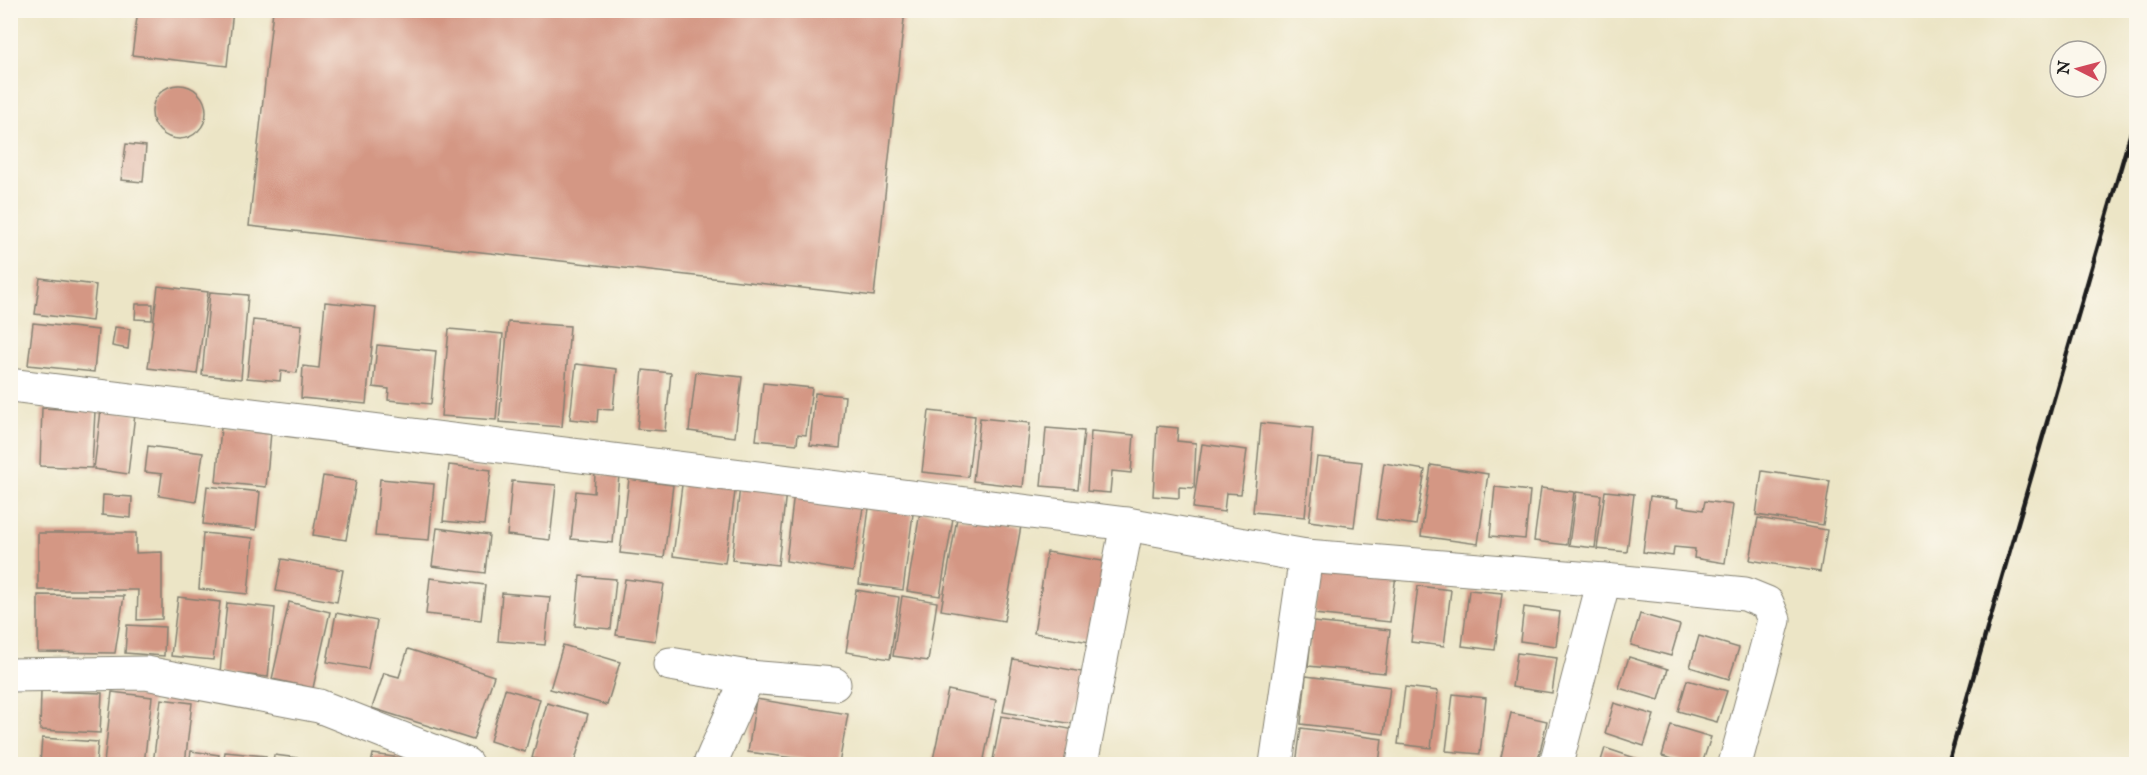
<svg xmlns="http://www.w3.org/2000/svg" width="2147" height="775" font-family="'IM FELL English',serif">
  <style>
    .building { fill: #d49784 }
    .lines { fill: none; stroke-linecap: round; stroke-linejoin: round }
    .minor-casing { stroke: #848071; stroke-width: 35 }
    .minor { stroke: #fff; stroke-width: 33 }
    .rail { stroke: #1c1c1c; stroke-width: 4.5 }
  </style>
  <rect width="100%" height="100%" fill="#fbf7ec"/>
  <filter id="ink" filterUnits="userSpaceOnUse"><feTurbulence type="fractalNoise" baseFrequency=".0167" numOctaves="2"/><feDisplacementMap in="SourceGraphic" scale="12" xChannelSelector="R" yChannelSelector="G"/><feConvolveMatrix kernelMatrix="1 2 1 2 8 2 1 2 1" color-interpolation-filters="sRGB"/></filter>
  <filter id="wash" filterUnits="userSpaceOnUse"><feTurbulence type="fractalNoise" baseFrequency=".008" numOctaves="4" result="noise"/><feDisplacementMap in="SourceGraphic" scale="24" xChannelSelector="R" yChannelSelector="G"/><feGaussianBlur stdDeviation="1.35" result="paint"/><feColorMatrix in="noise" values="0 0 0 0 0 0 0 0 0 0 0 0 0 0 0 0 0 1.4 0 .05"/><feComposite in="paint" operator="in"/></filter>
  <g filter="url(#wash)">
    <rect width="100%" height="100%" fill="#ece5c6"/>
    <g id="blocks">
      <g class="building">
        <polygon points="138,10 233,10 227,66 132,55"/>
        <polygon points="273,10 905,10 874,296 249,226"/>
        <circle cx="179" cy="112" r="27"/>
        <polygon points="126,144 146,146 143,182 121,180"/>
        <polygon points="40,278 96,285 92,321 35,314"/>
        <polygon points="158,286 208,292 197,374 148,368"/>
        <polygon points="210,292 248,295 241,379 202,375"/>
        <polygon points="325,302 376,307 366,404 301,398 303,366 319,368"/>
        <polygon points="136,304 153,304 152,320 135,319"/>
        <polygon points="253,320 302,325 297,373 281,371 280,381 247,378"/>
        <polygon points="508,322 570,326 562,427 499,422"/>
        <polygon points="33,323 98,330 94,372 28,365"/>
        <polygon points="115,327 130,329 128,349 112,346"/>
        <polygon points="449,329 503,334 496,420 441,416"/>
        <polygon points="377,345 436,351 431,404 388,400 389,389 373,387"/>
        <polygon points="576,364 617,369 613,410 598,409 597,422 570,419"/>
        <polygon points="643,370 671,373 665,431 637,429"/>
        <polygon points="696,372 742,377 735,437 689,431"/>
        <polygon points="763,383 812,388 806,435 798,434 797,444 756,440"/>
        <polygon points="815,393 845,396 840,448 810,445"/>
        <polygon points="42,408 95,411 92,468 40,466"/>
        <polygon points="101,410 135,414 128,474 94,469"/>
        <polygon points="929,411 975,416 968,477 922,472"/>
        <polygon points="980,418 1030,423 1023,487 973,481"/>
        <polygon points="1261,423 1313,428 1305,517 1253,512"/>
        <polygon points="1157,426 1178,428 1177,441 1196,443 1194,488 1179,487 1179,498 1153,496"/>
        <polygon points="221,428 271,432 266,487 216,482"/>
        <polygon points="1046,428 1084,431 1078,489 1041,486"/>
        <polygon points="1091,431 1134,435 1131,473 1112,471 1110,493 1087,491"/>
        <polygon points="1202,444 1247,450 1241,494 1226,493 1224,512 1193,508"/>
        <polygon points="148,446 203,453 196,502 159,496 162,474 145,472"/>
        <polygon points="1317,457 1362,462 1354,527 1309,521"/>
        <polygon points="1384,463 1425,470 1416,525 1376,519"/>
        <polygon points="449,465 491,470 484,525 443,521"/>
        <polygon points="1431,465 1488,474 1478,544 1421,536"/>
        <polygon points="1762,471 1830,481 1823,525 1756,515"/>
        <polygon points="595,473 619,475 613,543 571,539 576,491 594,493"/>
        <polygon points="323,476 356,481 346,540 313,535"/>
        <polygon points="683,477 736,485 725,563 673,556"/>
        <polygon points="380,479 434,484 429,540 375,536"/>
        <polygon points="629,479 673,485 664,558 620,553"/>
        <polygon points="512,481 556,485 550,540 507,535"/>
        <polygon points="207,486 260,492 256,530 203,524"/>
        <polygon points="740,486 786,491 778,565 732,560"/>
        <polygon points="1495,487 1530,491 1525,539 1490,536"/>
        <polygon points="1541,488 1574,492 1567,545 1534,541"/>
        <polygon points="1605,491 1634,494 1627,552 1597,549"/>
        <polygon points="794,492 864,501 853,572 786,561"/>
        <polygon points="1576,492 1601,495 1595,548 1569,545"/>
        <polygon points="103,495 132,497 131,518 102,515"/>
        <polygon points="1650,496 1678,500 1677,506 1703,510 1705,501 1733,505 1725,563 1694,558 1695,549 1674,547 1673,556 1643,552"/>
        <polygon points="869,508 913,514 903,590 859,584"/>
        <polygon points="920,512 953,518 940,596 907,591"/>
        <polygon points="957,518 1021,526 1004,621 941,610"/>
        <polygon points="1758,518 1827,530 1820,572 1750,560"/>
        <polygon points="437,528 489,535 485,573 432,566"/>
        <polygon points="38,533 136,533 136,553 162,552 162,619 137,620 138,590 38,590"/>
        <polygon points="203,533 253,538 248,594 199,589"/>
        <polygon points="1047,552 1109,562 1096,643 1034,633"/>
        <polygon points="282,559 343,570 337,602 276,591"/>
        <polygon points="1319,566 1396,575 1390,622 1314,614"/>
        <polygon points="580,576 616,579 611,629 575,626"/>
        <polygon points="430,578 485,585 481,620 426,614"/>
        <polygon points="625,579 664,584 655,641 616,635"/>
        <polygon points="1418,586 1451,590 1444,646 1411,642"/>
        <polygon points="856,590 899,597 890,659 846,652"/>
        <polygon points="1469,590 1502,593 1495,650 1462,646"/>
        <polygon points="502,593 550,597 545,645 498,641"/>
        <polygon points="38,595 124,596 115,653 38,652"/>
        <polygon points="902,596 937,602 928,661 893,656"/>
        <polygon points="178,597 220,602 213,660 171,656"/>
        <polygon points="289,602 330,612 313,688 272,679"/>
        <polygon points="227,603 275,608 268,677 220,672"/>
        <polygon points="1524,607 1560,612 1556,646 1520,641"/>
        <polygon points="336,613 377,621 368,669 327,662"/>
        <polygon points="1640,614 1680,625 1671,656 1631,645"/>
        <polygon points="1313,622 1390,630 1385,673 1308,666"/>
        <polygon points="127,625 165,627 164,656 125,653"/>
        <polygon points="1699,636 1739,648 1729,679 1690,667"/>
        <polygon points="563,645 620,662 607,705 550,689"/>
        <polygon points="408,649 494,676 473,740 372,708 384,673 399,677"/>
        <polygon points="1517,653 1557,658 1552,693 1512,687"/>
        <polygon points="1629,657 1668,669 1659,700 1619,688"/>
        <polygon points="1013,659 1082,672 1073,724 1003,712"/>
        <polygon points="1306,676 1390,687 1384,734 1301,724"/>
        <polygon points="1687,680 1727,691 1717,722 1678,711"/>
        <polygon points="1405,687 1438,691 1431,748 1398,744"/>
        <polygon points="505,689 540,699 525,752 490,741"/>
        <polygon points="948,690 996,700 983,764 932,764"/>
        <polygon points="41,691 102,693 100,733 40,730"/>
        <polygon points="112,692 152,697 144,764 104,763"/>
        <polygon points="1453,694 1486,698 1480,754 1446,751"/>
        <polygon points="161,699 192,703 185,764 153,764"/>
        <polygon points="756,699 848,714 839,764 748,752"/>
        <polygon points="547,703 588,714 574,764 556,764 532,758"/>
        <polygon points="1614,703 1654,715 1644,746 1605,733"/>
        <polygon points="1511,713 1547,721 1537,764 1501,757"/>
        <polygon points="1001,716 1075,730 1069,764 1018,764 993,760"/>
        <polygon points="1671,725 1711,737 1702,764 1690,764 1662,756"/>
        <polygon points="1301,728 1382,739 1379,764 1296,764"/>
        <polygon points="42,738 98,742 96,764 40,764"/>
        <polygon points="1605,748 1644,761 1643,764 1600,764"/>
        <polygon points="191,751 219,755 218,764 189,764"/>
        <polygon points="225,752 266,756 265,764 223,764"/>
        <polygon points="373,754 435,763 435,764 371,764"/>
        <polygon points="274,755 314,760 314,764 273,764"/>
      </g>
    </g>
  </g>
  <g filter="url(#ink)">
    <use href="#blocks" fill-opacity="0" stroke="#848071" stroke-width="1.5"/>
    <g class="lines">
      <defs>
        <g id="minor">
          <polyline points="10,385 1127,524 1306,556 1604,580 1745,594 1767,603 1774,620 1735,764"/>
          <polyline points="670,664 748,677 834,684"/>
          <polyline points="10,675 146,673 319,706 466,764"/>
          <polyline points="710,764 748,677"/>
          <polyline points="1081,764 1127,524"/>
          <polyline points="1276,764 1306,556"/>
          <polyline points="1556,764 1604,580"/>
        </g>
      </defs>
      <use href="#minor" class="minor-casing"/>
      <use href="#minor" class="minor"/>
      <polyline class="rail" points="1948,764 2136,115"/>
    </g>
  </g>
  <rect width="2147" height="775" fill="none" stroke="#fbf7ec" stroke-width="36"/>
  <g transform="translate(2078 69) rotate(276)"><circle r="28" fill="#fbf7ec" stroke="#a29f99" stroke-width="1.5"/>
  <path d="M0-4.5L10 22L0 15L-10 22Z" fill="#d1495b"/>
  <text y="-9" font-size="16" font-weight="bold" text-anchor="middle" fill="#1c1c1c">N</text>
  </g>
</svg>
